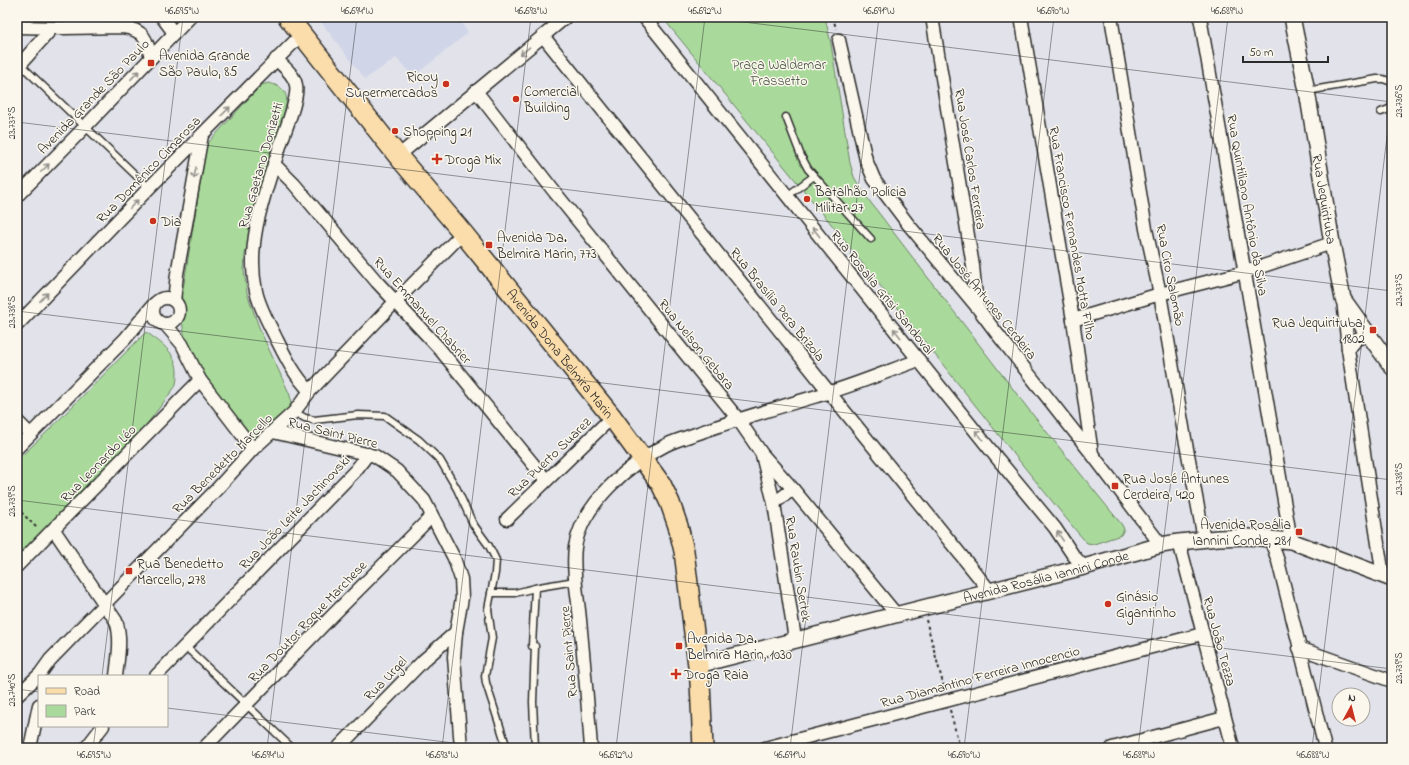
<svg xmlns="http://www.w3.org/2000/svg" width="1409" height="765" font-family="'Indie Flower',sans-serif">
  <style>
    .built { fill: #d0d5e8 }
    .green { fill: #a9da9b; stroke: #6a8263 }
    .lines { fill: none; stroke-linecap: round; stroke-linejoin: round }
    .service-casing { stroke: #2b2b2b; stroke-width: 9 }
    .minor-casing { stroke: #2b2b2b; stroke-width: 15 }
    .tertiary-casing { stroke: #2b2b2b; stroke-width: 18 }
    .primary-casing { stroke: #2b2b2b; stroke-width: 22 }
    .path { stroke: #2b2b2b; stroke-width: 2; stroke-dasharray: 3 3; stroke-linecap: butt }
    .service { stroke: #fbf7ec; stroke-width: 6 }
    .minor { stroke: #fbf7ec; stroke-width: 12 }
    .tertiary { stroke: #fbf7ec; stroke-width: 15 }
    .primary { stroke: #fbddab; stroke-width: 19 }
    .oneway { stroke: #93918c }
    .ticks { fill: none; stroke: #2b2b2b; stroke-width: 1; stroke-opacity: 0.45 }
    .poi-dot { fill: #c8321e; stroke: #fbf7ec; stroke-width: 1.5 }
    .labels { text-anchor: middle; stroke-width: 3; stroke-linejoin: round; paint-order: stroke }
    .poi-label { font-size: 14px; fill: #2b2b2b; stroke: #fbf7ec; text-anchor: start }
    .park-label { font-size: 14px; fill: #4a5747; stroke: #fbf7ec }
    .street-label { font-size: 14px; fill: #2b2b2b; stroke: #fbf7ec }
    .neatline { fill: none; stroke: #2b2b2b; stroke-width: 1.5 }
    .ticks-label { font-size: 10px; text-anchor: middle; fill: #2b2b2b }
  </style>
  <rect width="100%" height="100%" fill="#e2e3ea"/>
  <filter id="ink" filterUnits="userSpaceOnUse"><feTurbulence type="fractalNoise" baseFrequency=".025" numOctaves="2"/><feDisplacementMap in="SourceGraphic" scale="8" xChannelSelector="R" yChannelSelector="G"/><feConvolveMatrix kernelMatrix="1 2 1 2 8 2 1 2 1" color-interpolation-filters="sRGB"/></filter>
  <g filter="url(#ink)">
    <polygon class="built" points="317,17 459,17 468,33 414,76 396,58 365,79"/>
    <g class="green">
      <polygon points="662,17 825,17 831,44 850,163 854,177 865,195 1029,410 1122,525 1124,529 1121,535 1094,544 1087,543 1078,533 1025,468 832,225"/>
      <path d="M 269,83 C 283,87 288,91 286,106 L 245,254 L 244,271 L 247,293 L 260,330 L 290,395 L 291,404 L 287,411 L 262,438 L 253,441 C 229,410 201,381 187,344 C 182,331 182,316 181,302 L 205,153 L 207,144 L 261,85 Z"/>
      <path d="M 146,332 C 160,342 176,352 177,371 C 177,377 177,382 175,387 L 138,436 L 17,559 L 17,460 L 46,433 Z"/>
    </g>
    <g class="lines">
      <defs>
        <g id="service">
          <polyline points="20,64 149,188"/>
          <polyline points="1307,91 1377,79 1383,79 1392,82"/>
          <polyline points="1381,112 1389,109 1392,106"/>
          <polyline points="786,117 801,156 808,169 871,239"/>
          <polyline points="787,196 814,176"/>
          <polyline points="294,412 305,418 314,420 358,415 385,416 419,440 440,460 457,489 473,524 489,546 496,560 495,573 488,609 492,638 485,676 486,683 507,748"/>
          <polyline points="491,593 515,593 539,587 575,581"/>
          <polyline points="185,646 292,748"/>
          <polyline points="535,748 533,702 535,646 532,646 535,588"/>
        </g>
        <g id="minor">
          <polyline points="162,17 174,33"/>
          <polyline points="644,17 997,458 1055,528 1073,555 1084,567"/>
          <polyline points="932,17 973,266 977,307"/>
          <polyline points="1021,17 1073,320 1092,454"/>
          <polyline points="1111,17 1146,229 1160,294 1184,433 1204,539"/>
          <path d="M 1200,17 C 1231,192 1261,366 1291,541"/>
          <path d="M 17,27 L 64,28 L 123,27 C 144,30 147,39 151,58"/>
          <polyline points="543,36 829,392 990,591"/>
          <polyline points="839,40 866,160 874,179 908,224 977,307 995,331 1092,454 1161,545"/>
          <path d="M 276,59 C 283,66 294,74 296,85 C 299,98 285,130 281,143 C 266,191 245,241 256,291 C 259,306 268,322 275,336 C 285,356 294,375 310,391"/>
          <polyline points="17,68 52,28"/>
          <polyline points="476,91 553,190 738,419 762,454 793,489 896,614"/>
          <polyline points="398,156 566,17"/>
          <polyline points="274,164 294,184 377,282 438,347 546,480"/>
          <polyline points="17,196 80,132 190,17"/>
          <circle cx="166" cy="311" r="13"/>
          <polyline points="1343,299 1348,349 1383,576"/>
          <polyline points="174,301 177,274 202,135"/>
          <polyline points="1073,320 1160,294 1245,272 1332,243"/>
          <polyline points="165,324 182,344 200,380 253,449"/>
          <polyline points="17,325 149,188 301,35"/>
          <path d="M 1348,349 C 1354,340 1359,336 1370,336"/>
          <polyline points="17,421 30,434"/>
          <polyline points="273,432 375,456 397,471 424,500 454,558 461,579 462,598 456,632 454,657 461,748"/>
          <polyline points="17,448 125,339 154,304"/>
          <polyline points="762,455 774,503 795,639"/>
          <polyline points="774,503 793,489"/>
          <polyline points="507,519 612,417"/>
          <path d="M 54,530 L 116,621 C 122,638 118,658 116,676"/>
          <polyline points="1270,538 1278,561 1325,748"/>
          <polyline points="1179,542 1233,748"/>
          <polyline points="17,566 200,380"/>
          <polyline points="1299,648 1392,681"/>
          <polyline points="156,676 356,470 368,454"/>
          <polyline points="17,696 40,674 50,660 81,628 216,490 253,449 294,412 310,391 395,302 463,233"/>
          <polyline points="30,748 39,705"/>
          <polyline points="86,748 103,726"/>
          <polyline points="204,748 334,614 432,516"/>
          <polyline points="338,748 424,660 456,632"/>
          <path d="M 591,748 C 588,705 584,663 580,620 C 578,596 572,571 575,547 C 582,504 630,463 666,445 C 678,439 692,436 704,431 C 744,417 786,405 827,393 C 858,384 888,371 919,360"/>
          <polyline points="765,748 1202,634"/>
          <polyline points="1112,748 1224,718"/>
        </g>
        <g id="tertiary">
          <path id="s1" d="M 1292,17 L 1307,91 L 1332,243 L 1343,299 L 1392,367"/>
          <path id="s2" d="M 698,665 L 1084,567 L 1161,545 L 1179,542 L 1218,538 L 1249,537 L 1291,541 L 1392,579"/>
        </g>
        <g id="primary">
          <path id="s3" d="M 288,17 L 398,156 L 463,233 L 612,417 L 661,484 L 670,503 L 678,526 L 684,551 L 700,682 L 703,748"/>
        </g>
      </defs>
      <use href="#service" class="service-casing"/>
      <use href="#minor" class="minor-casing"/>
      <use href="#tertiary" class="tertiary-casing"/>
      <use href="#primary" class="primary-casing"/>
      <g class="path">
        <polyline points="833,17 836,29"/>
        <polyline points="17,508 37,528"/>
        <polyline points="926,620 945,691"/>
        <polyline points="950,710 960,748"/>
      </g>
      <use href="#service" class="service"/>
      <use href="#minor" class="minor"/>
      <use href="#tertiary" class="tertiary"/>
      <use href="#primary" class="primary"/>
    </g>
    <defs><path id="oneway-shaft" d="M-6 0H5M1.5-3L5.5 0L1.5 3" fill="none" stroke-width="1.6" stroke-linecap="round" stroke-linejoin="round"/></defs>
    <g class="oneway">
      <use href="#oneway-shaft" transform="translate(525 51) rotate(140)"/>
      <use href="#oneway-shaft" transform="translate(135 75) rotate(-47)"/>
      <use href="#oneway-shaft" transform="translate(226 111) rotate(-46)"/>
      <use href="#oneway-shaft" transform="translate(45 168) rotate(-45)"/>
      <use href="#oneway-shaft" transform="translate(195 173) rotate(100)"/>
      <use href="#oneway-shaft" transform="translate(134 204) rotate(-46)"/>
      <use href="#oneway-shaft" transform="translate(816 232) rotate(-129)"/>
      <use href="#oneway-shaft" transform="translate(44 297) rotate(-46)"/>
      <use href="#oneway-shaft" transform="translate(897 333) rotate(-129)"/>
      <use href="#oneway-shaft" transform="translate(979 435) rotate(-129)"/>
      <use href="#oneway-shaft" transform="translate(1060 536) rotate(-124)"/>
    </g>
  </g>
  <path class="ticks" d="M 703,17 L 1392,102M 17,122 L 1392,291M 17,311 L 1392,480M 17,500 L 1392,669M 102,676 L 183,17M 17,689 L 39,692M 167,708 L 495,748M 93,748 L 96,726M 267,748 L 357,17M 442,748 L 531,17M 616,748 L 705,17M 790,748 L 879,17M 964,748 L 1054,17M 1138,748 L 1228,17M 1312,748 L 1392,96"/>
  <g class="poi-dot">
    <rect x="147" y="59" width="8" height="8" rx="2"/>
    <circle cx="446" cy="84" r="4"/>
    <circle cx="516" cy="99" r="4"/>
    <circle cx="395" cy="131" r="4"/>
    <path d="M435 153h4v4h4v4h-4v4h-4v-4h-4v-4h4z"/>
    <circle cx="807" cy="199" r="4"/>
    <circle cx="153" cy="221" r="4"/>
    <rect x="485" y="241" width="8" height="8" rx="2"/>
    <rect x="1369" y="326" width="8" height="8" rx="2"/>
    <rect x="1111" y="482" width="8" height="8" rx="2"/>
    <rect x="1295" y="528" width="8" height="8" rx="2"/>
    <rect x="125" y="567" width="8" height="8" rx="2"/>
    <circle cx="1108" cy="604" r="4"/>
    <rect x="675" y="642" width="8" height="8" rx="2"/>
    <path d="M674 668h4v4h4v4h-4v4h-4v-4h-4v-4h4z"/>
  </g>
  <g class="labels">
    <g class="poi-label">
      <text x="159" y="60">Avenida Grande<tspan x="159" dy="16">São Paulo, 85</tspan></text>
      <text x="438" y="81" text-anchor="end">Ricoy<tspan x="438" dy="16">Supermercados</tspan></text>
      <text x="524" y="96">Comercial<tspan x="524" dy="16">Building</tspan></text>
      <text x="403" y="136">Shopping 21</text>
      <text x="445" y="164">Droga Mix</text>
      <text x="815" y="196">Batalhão Polícia<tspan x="815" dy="16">Militar 27</tspan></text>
      <text x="161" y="226">Dia</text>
      <text x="497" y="242">Avenida Da.<tspan x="497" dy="16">Belmira Marin, 773</tspan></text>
      <text x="1365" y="327" text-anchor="end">Rua Jequirituba,<tspan x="1365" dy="16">1802</tspan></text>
      <text x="1123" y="483">Rua José Antunes<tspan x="1123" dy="16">Cerdeira, 420</tspan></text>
      <text x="1291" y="529" text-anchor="end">Avenida Rosália<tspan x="1291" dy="16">Iannini Conde, 281</tspan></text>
      <text x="137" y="568">Rua Benedetto<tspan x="137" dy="16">Marcello, 278</tspan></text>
      <text x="1116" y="601">Ginásio<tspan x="1116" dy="16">Gigantinho</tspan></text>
      <text x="687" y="643">Avenida Da.<tspan x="687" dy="16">Belmira Marin, 1030</tspan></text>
      <text x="684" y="679">Droga Raia</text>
    </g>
    <g class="park-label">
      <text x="779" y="69">Praça Waldemar<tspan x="779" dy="16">Frassetto</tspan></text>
    </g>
    <g class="street-label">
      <text transform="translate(93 96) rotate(-46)" y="5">Avenida Grande São Paulo</text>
      <text transform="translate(971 159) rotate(81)" y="5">Rua José Carlos Ferreira</text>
      <text transform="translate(260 165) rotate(-74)" y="5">Rua Gaetano Donizetti</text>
      <text transform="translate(148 169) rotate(-46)" y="5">Rua Domênico Cimarosa</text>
      <text dy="5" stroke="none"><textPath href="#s1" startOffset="185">Rua Jequirituba</textPath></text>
      <text transform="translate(1248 205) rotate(80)" y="5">Rua Quintiliano Antônio da Silva</text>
      <text transform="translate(1073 233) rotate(80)" y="5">Rua Francisco Fernandes Motta Filho</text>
      <text transform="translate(1171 275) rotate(79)" y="5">Rua Ciro Salomão</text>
      <text transform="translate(883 292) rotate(51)" y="5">Rua Rosalia Grisi Sandoval</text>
      <text transform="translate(985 296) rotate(51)" y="5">Rua José Antunes Cerdeira</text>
      <text transform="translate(778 304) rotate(51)" y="5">Rua Brasília Pera Brizola</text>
      <text transform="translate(423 310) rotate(48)" y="5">Rua Emmanuel Chabrier</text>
      <text transform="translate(697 344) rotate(51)" y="5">Rua Nelson Gebara</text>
      <text dy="5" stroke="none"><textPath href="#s3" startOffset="433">Avenida Dona Belmira Marin</textPath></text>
      <text transform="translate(333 432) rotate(14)" y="5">Rua Saint Pierre</text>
      <text transform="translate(549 457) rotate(-44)" y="5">Rua Puerto Suarez</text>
      <text transform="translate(98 463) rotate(-46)" y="5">Rua Leonardo Léo</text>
      <text transform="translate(222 463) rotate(-45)" y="5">Rua Benedetto Marcello</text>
      <text transform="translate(294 512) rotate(-46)" y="5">Rua João Leite Jachinovski</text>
      <text transform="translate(799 569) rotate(81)" y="5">Rua Raubin Sertek</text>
      <text dy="5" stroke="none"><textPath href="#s2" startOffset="359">Avenida Rosália Iannini Conde</textPath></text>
      <text transform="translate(307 621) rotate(-46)" y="5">Rua Doutor Roque Marchese</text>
      <text transform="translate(1220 641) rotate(75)" y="5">Rua João Tezza</text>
      <text transform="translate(568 652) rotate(-95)" y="5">Rua Saint Pierre</text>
      <text transform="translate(980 676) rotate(-15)" y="5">Rua Diamantino Ferreira Innocencio</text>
      <text transform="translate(385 678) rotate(-46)" y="5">Rua Urgel</text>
    </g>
  </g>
  <rect width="1409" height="765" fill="none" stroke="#fbf7ec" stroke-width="44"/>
  <rect x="38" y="675" width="130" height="52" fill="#fbf7ec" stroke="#a8a59f"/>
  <rect x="46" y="688" width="20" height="6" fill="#fbddab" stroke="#a8a59f"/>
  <text x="74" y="695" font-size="12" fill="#2b2b2b">Road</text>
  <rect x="46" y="705" width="20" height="12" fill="#a9da9b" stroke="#a8a59f"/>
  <text x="74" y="715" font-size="12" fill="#2b2b2b">Park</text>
  <g transform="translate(1351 707) rotate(7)"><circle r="19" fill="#fbf7ec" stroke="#a8a59f"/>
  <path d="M0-3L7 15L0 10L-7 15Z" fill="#c8321e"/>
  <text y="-6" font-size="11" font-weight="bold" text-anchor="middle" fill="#2b2b2b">N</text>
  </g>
  <path d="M1243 56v6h85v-6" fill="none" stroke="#2b2b2b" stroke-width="2"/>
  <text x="1249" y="56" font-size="12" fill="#2b2b2b" stroke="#fbf7ec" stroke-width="3" paint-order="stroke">50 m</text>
  <rect x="22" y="22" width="1365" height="721" class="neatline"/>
  <g class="ticks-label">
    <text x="182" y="14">46.695°W</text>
    <text x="357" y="14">46.694°W</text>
    <text x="531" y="14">46.693°W</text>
    <text x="705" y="14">46.692°W</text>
    <text x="879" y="14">46.691°W</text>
    <text x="1053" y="14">46.690°W</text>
    <text x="1227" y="14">46.689°W</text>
    <text transform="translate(1398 101) rotate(-90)" y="4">23.736°S</text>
    <text transform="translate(11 123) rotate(-90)" y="4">23.737°S</text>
    <text transform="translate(1398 290) rotate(-90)" y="4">23.737°S</text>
    <text transform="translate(11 312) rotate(-90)" y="4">23.738°S</text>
    <text transform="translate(1398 479) rotate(-90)" y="4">23.738°S</text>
    <text transform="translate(11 501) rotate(-90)" y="4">23.739°S</text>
    <text transform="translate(1398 668) rotate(-90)" y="4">23.739°S</text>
    <text transform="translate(11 690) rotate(-90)" y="4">23.740°S</text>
    <text x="94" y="758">46.695°W</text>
    <text x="268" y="758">46.694°W</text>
    <text x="442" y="758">46.693°W</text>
    <text x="616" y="758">46.692°W</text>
    <text x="790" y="758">46.691°W</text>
    <text x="964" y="758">46.690°W</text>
    <text x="1139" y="758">46.689°W</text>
    <text x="1313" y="758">46.688°W</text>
  </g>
</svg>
